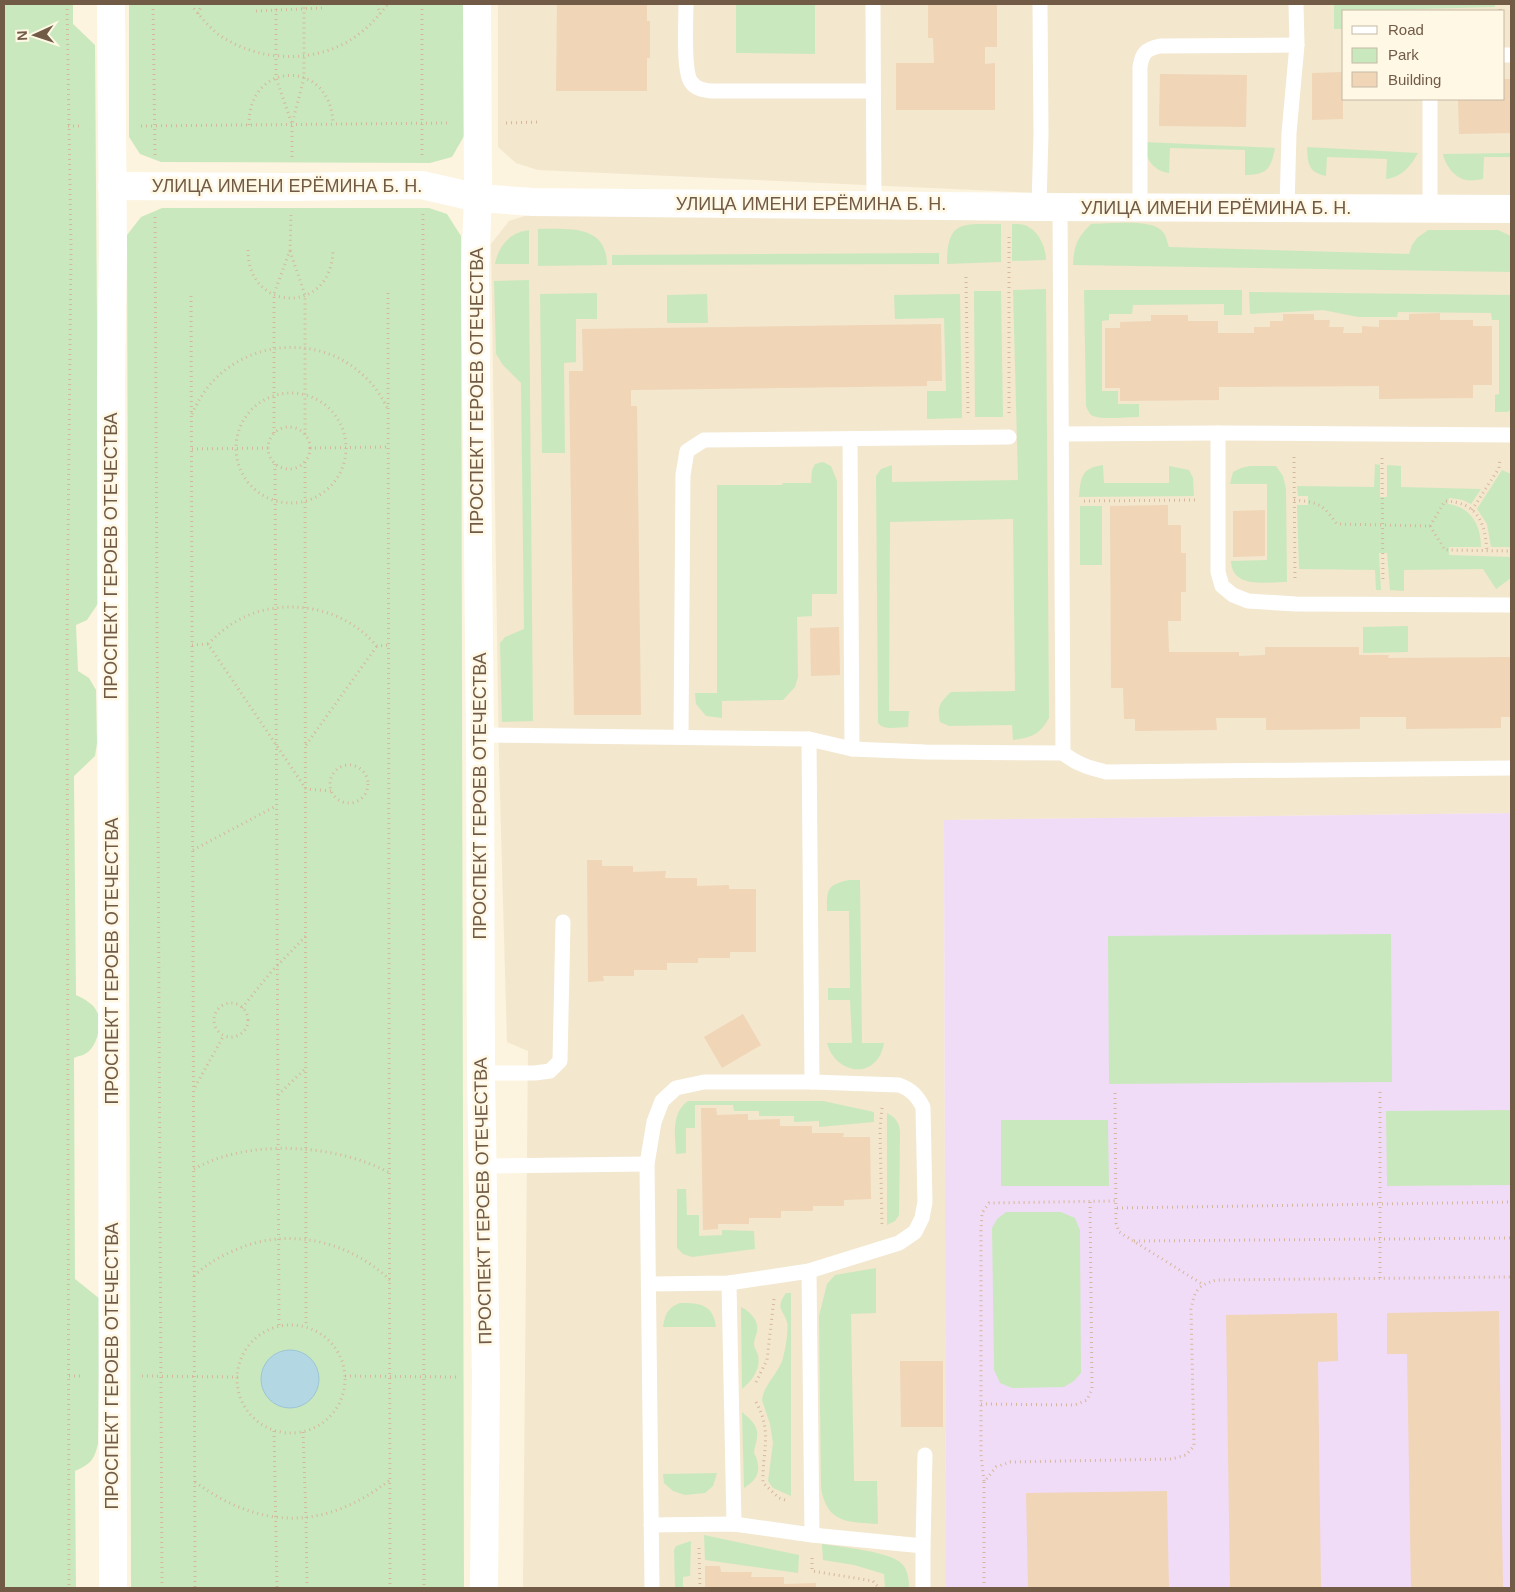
<svg xmlns="http://www.w3.org/2000/svg" width="1515" height="1592" font-family="Arial,sans-serif">
  <style>
    .residential { fill: #f3e7ce; fill-rule: evenodd }
    .education { fill: #f1dcf7 }
    .green { fill: #cae8be }
    .water { fill: #b4d7e4; stroke: #9bc5d6 }
    .building { fill: #f0d5b7 }
    .lines { fill: none; stroke-linecap: round; stroke-linejoin: round }
    .path { stroke: #d5b89b; stroke-width: 3; stroke-dasharray: 1 4; stroke-linecap: butt }
    .lane { stroke: #fff; stroke-width: 15 }
    .street { stroke: #fff; stroke-width: 28 }
    .labels { text-anchor: middle; stroke-width: 5; stroke-linejoin: round; paint-order: stroke }
    .street-label { font-size: 18px; fill: #715b47; stroke: #fff8e5 }
  </style>
  <rect width="100%" height="100%" fill="#fcf4df"/>
  <g class="residential">
    <path d="M 498,4 L 1511,4 L 1511,195 L 1062,194 L 538,170 L 516,163 L 498,147 ZM 1344,11 L 1504,11 L 1504,99 L 1344,99 Z"/>
    <polygon points="537,212 1511,213 1511,813 944,820 946,1588 523,1588 528,1051 507,1042 499,760 491,244 509,221"/>
  </g>
  <polygon class="education" points="1511,813 1511,1588 946,1588 944,820"/>
  <g class="green">
    <path d="M 4,4 L 73,4 L 73,24 L 95,45 L 99,602 L 87,620 L 76,625 L 78,671 L 89,678 L 96,690 L 97,743 L 95,756 L 74,776 L 76,995 C 84,999 93,1003 97,1012 C 103,1023 97,1048 85,1054 C 82,1056 77,1056 74,1058 L 75,1279 L 100,1299 L 98,1444 C 94,1460 91,1464 75,1471 L 76,1588 L 4,1588 Z"/>
    <polygon points="129,4 464,4 464,136 452,157 430,163 161,162 140,154 129,137"/>
    <polygon points="736,4 815,4 815,54 736,53"/>
    <polygon points="1334,4 1495,4 1495,7 1344,11 1344,29 1334,29"/>
    <path d="M 1144,142 L 1275,148 C 1271,169 1267,175 1245,175 L 1245,150 L 1170,148 L 1169,173 C 1153,171 1144,157 1144,142 Z"/>
    <path d="M 1307,147 L 1418,153 C 1410,167 1402,177 1386,179 L 1387,159 L 1327,157 L 1326,176 C 1308,172 1308,164 1307,147 Z"/>
    <path d="M 1511,153 L 1511,157 L 1484,157 L 1483,179 C 1478,180 1472,181 1466,180 C 1455,178 1445,165 1443,154 Z"/>
    <polygon points="162,208 429,208 447,214 461,236 464,1588 131,1588 127,235 141,217"/>
    <path d="M 1001,224 L 1001,262 L 947,264 C 947,218 964,225 1001,224 Z"/>
    <path d="M 1012,224 C 1016,224 1021,224 1024,225 C 1038,229 1046,247 1046,260 L 1012,261 Z"/>
    <path d="M 1091,224 C 1108,224 1149,219 1161,230 C 1166,234 1167,241 1169,247 L 1409,254 L 1412,245 L 1417,238 L 1428,230 L 1498,230 L 1511,236 L 1511,272 L 1073,265 C 1074,245 1077,238 1091,224 Z"/>
    <path d="M 538,229 C 568,229 607,224 607,265 L 538,266 Z"/>
    <path d="M 529,230 L 529,264 L 495,264 C 499,245 509,233 529,230 Z"/>
    <polygon points="939,253 939,264 612,265 612,255"/>
    <polygon points="529,280 533,721 502,722 500,643 505,637 524,629 521,383 503,365 496,354 494,281"/>
    <path d="M 1046,289 L 1049,718 C 1039,735 1033,737 1013,740 L 1012,725 L 949,726 L 940,722 C 937,707 939,703 951,692 L 1015,691 L 1013,519 L 890,522 L 889,711 L 909,711 L 908,727 C 898,727 884,731 878,723 L 876,476 L 881,469 L 892,465 L 892,482 L 1018,480 L 1013,290 Z"/>
    <path d="M 1084,290 L 1242,290 L 1242,315 L 1224,315 L 1224,304 L 1133,305 L 1132,314 L 1109,314 L 1109,320 L 1102,321 L 1102,391 L 1118,391 L 1118,404 L 1139,404 L 1139,417 C 1127,417 1103,420 1093,416 C 1089,414 1088,410 1086,406 Z"/>
    <polygon points="974,291 1001,291 1003,417 975,417"/>
    <polygon points="1249,292 1511,295 1511,410 1507,412 1495,412 1495,395 1499,394 1499,320 1492,320 1491,313 1398,312 1397,317 1358,317 1323,310 1250,314"/>
    <polygon points="597,293 597,319 576,319 576,362 564,363 565,453 542,453 540,294"/>
    <polygon points="707,294 708,323 667,323 667,295"/>
    <polygon points="960,294 962,418 927,419 927,391 946,391 944,318 895,319 894,295"/>
    <polygon points="823,462 831,466 837,481 837,594 812,594 812,616 797,617 798,677 795,687 783,700 722,701 722,718 706,716 696,704 695,693 717,693 717,485 782,485 783,483 811,483 812,470 815,464"/>
    <path d="M 1375,464 L 1380,465 L 1380,497 L 1387,497 L 1387,465 L 1401,466 L 1401,487 L 1481,489 L 1471,504 L 1463,500 L 1449,498 L 1448,504 C 1471,507 1481,525 1481,547 L 1449,547 L 1449,555 L 1511,557 L 1511,578 L 1496,589 L 1483,569 L 1404,570 L 1404,591 L 1390,590 L 1387,553 L 1379,553 L 1381,590 L 1376,590 L 1375,570 L 1299,569 L 1297,505 L 1308,505 L 1308,496 L 1298,496 L 1297,486 L 1374,487 Z"/>
    <path d="M 1103,465 L 1104,483 L 1169,483 L 1169,466 L 1189,470 L 1193,478 L 1194,496 L 1079,497 C 1081,477 1081,468 1103,465 Z"/>
    <path d="M 1250,466 L 1276,466 L 1283,476 L 1286,489 L 1287,582 C 1266,582 1232,589 1231,561 L 1267,560 L 1267,484 L 1230,484 L 1233,472 L 1241,468 Z"/>
    <polygon points="1502,470 1511,474 1511,547 1491,547 1487,524 1477,509"/>
    <rect x="1080" y="506" width="22" height="59"/>
    <polygon points="1408,626 1408,652 1363,653 1363,627"/>
    <path d="M 849,880 L 860,880 L 862,1043 L 884,1043 C 878,1080 836,1076 827,1043 L 852,1043 L 850,1000 L 828,1000 L 828,988 L 850,988 L 849,911 L 827,911 C 827,890 826,885 849,880 Z"/>
    <polygon points="1391,934 1392,1082 1109,1084 1108,936"/>
    <path d="M 688,1101 L 823,1101 L 874,1112 L 874,1122 L 819,1127 L 819,1121 L 794,1122 L 794,1116 L 759,1116 L 759,1111 L 734,1111 L 733,1105 L 695,1105 L 695,1128 L 686,1128 L 686,1153 L 676,1154 C 675,1135 671,1113 688,1101 Z"/>
    <polygon points="1511,1110 1511,1185 1387,1186 1386,1111"/>
    <path d="M 887,1113 C 896,1118 899,1122 900,1132 L 899,1215 L 895,1221 L 887,1225 Z"/>
    <polygon points="1001,1120 1108,1120 1109,1186 1001,1186"/>
    <polygon points="677,1189 686,1189 687,1215 699,1215 699,1236 722,1235 722,1230 754,1231 755,1249 692,1257 683,1254 677,1248"/>
    <polygon points="1006,1212 1061,1212 1075,1218 1080,1230 1081,1373 1074,1381 1064,1387 1012,1388 1000,1383 994,1370 992,1228 997,1219"/>
    <path d="M 876,1268 L 876,1313 L 851,1314 L 854,1481 L 877,1481 L 878,1524 C 849,1522 827,1524 821,1488 L 819,1316 L 827,1284 L 835,1275 Z"/>
    <path d="M 786,1293 L 791,1293 L 791,1496 L 773,1488 L 768,1481 L 773,1443 L 770,1424 L 762,1400 C 764,1384 779,1373 783,1358 C 785,1351 789,1329 787,1322 C 783,1309 775,1309 786,1293 Z"/>
    <path d="M 680,1303 C 700,1303 713,1304 716,1327 L 663,1327 C 665,1315 667,1308 680,1303 Z"/>
    <path d="M 741,1307 C 751,1312 759,1321 757,1332 C 756,1336 754,1340 754,1344 C 754,1348 757,1351 758,1355 C 761,1369 752,1381 742,1389 Z"/>
    <path d="M 742,1412 C 750,1419 759,1426 757,1437 C 757,1442 754,1448 754,1453 C 755,1455 757,1458 757,1460 C 761,1474 755,1481 744,1488 Z"/>
    <polygon points="717,1473 713,1486 705,1493 685,1495 673,1491 664,1483 663,1474"/>
    <polygon points="704,1535 799,1555 798,1573 705,1560"/>
    <polygon points="691,1541 690,1576 683,1577 683,1588 675,1588 674,1550 676,1546"/>
    <path d="M 822,1544 C 840,1547 888,1551 901,1563 C 908,1569 909,1580 909,1588 L 885,1588 L 884,1574 L 854,1565 L 823,1560 Z"/>
  </g>
  <circle class="water" cx="290" cy="1379" r="29"/>
  <g class="building">
    <polygon points="557,4 647,4 647,21 650,21 650,58 647,58 647,91 556,91"/>
    <polygon points="928,4 997,4 997,47 985,47 985,64 995,63 995,110 896,110 896,63 934,63 933,38 928,38"/>
    <polygon points="1343,72 1343,119 1312,120 1312,73"/>
    <polygon points="1160,74 1247,75 1246,127 1159,126"/>
    <polygon points="1504,79 1511,79 1511,133 1459,134 1458,99 1504,99"/>
    <polygon points="1440,313 1440,320 1473,320 1473,326 1492,326 1492,385 1473,385 1473,398 1379,399 1379,386 1219,387 1219,400 1120,401 1120,388 1105,388 1105,328 1120,328 1120,322 1151,321 1151,315 1188,315 1188,321 1218,321 1218,333 1254,333 1254,327 1270,327 1270,321 1283,321 1283,314 1314,314 1314,320 1330,320 1329,327 1344,327 1343,333 1362,333 1362,326 1379,327 1379,320 1409,320 1409,314"/>
    <polygon points="941,324 942,381 927,381 927,386 631,390 631,406 637,406 641,715 574,715 569,371 583,371 582,329"/>
    <polygon points="1168,505 1168,525 1181,525 1181,553 1186,553 1186,592 1181,592 1181,621 1168,621 1169,652 1239,652 1239,656 1265,655 1265,647 1359,647 1359,655 1389,655 1388,658 1511,657 1511,717 1501,717 1501,728 1406,729 1406,717 1360,717 1360,729 1266,730 1266,718 1216,718 1217,730 1135,731 1135,719 1124,719 1123,688 1111,688 1110,506"/>
    <polygon points="1265,510 1265,556 1233,557 1233,511"/>
    <polygon points="839,627 840,675 811,676 810,628"/>
    <polygon points="587,860 602,860 602,866 633,866 633,872 666,871 665,878 697,878 697,886 729,885 729,889 756,889 756,952 730,952 730,958 698,958 698,963 667,963 667,970 634,970 634,976 603,976 604,981 588,982"/>
    <polygon points="743,1014 761,1045 722,1068 704,1037"/>
    <polygon points="701,1108 716,1108 717,1115 748,1114 748,1120 780,1119 780,1126 812,1126 812,1133 844,1133 843,1137 870,1137 871,1199 844,1200 844,1206 813,1206 813,1211 781,1211 781,1218 749,1218 749,1224 718,1224 718,1229 703,1230"/>
    <polygon points="1499,1311 1503,1588 1411,1588 1407,1354 1387,1354 1387,1313"/>
    <polygon points="1337,1313 1338,1361 1318,1362 1321,1588 1230,1588 1226,1315"/>
    <polygon points="900,1361 943,1361 943,1427 901,1427"/>
    <polygon points="1167,1491 1169,1588 1028,1588 1026,1493"/>
    <polygon points="705,1566 720,1566 721,1572 752,1572 751,1577 784,1577 784,1584 816,1583 816,1588 705,1588"/>
  </g>
  <g class="lines">
    <g class="path">
      <polyline points="67,4 71,249 67,645 69,1588"/>
      <polyline points="153,4 155,156"/>
      <path d="M 192,4 L 192,6 C 200,16 208,26 218,34 C 258,63 319,65 359,34 C 371,25 379,15 388,4"/>
      <polyline points="276,4 276,78 292,124"/>
      <polyline points="377,4 380,14"/>
      <polyline points="422,4 422,156"/>
      <polyline points="1500,4 1500,11"/>
      <polyline points="256,11 322,8"/>
      <polyline points="198,14 202,4"/>
      <polyline points="506,123 539,122"/>
      <path d="M 249,125 C 248,59 332,59 333,124"/>
      <polyline points="68,126 82,126"/>
      <polyline points="141,126 447,123"/>
      <polyline points="292,157 292,124 304,78 304,4"/>
      <polyline points="423,214 424,1588"/>
      <polyline points="155,217 162,1588"/>
      <polyline points="1009,237 1009,413"/>
      <path d="M 248,250 C 248,313 331,315 333,251"/>
      <polyline points="290,251 305,295 305,435"/>
      <polyline points="966,277 968,414"/>
      <polyline points="388,293 390,1588"/>
      <polyline points="191,296 195,1588"/>
      <circle cx="291" cy="448" r="55"/>
      <path d="M 192,414 C 198,401 205,389 215,379 C 256,338 325,336 366,378 C 376,387 382,398 388,409"/>
      <circle cx="289" cy="448" r="21"/>
      <polyline points="274,433 274,294 290,250 291,215"/>
      <polyline points="310,448 390,447"/>
      <polyline points="192,449 268,448"/>
      <polyline points="1294,457 1295,581"/>
      <polyline points="1382,458 1383,582"/>
      <polyline points="305,462 306,1327"/>
      <polyline points="275,464 279,1327"/>
      <path d="M 1294,500 C 1319,502 1322,504 1337,524 L 1430,526 L 1445,550 L 1511,551"/>
      <polyline points="1084,501 1195,500"/>
      <polyline points="1472,510 1499,468 1500,458"/>
      <path d="M 1430,526 L 1445,501 C 1477,502 1485,522 1487,551"/>
      <path d="M 208,644 C 216,636 225,628 235,622 C 273,599 325,603 360,630 C 366,634 371,640 377,646 L 389,645"/>
      <polyline points="192,645 208,644 306,789 331,791"/>
      <polyline points="306,745 377,646"/>
      <circle cx="349" cy="784" r="19"/>
      <polyline points="193,850 276,806"/>
      <circle cx="231" cy="1020" r="17"/>
      <polyline points="242,1008 271,972 306,936"/>
      <polyline points="195,1087 224,1035"/>
      <polyline points="1380,1092 1380,1279"/>
      <polyline points="1115,1093 1116,1223 1119,1232 1202,1284"/>
      <polyline points="278,1095 306,1068"/>
      <polyline points="882,1108 880,1130 882,1225"/>
      <path d="M 194,1169 C 249,1138 336,1144 390,1173"/>
      <polyline points="1117,1208 1511,1202"/>
      <polyline points="1134,1241 1511,1238"/>
      <path d="M 194,1276 C 205,1265 219,1257 233,1251 C 286,1226 348,1240 390,1280"/>
      <circle cx="291" cy="1379" r="54"/>
      <polyline points="69,1376 83,1376"/>
      <polyline points="142,1376 238,1377"/>
      <polyline points="345,1376 457,1377"/>
      <polyline points="756,1382 767,1360 774,1299"/>
      <path d="M 756,1402 C 773,1433 762,1452 763,1483 L 779,1498 L 788,1501"/>
      <polyline points="981,1404 1075,1405 1087,1400 1092,1389 1090,1201"/>
      <polyline points="274,1431 277,1588"/>
      <polyline points="303,1432 306,1517 307,1588"/>
      <polyline points="984,1481 981,1455 981,1231 982,1213 989,1203 1116,1201"/>
      <path d="M 195,1482 C 261,1530 324,1531 390,1480"/>
      <polyline points="699,1548 700,1588"/>
      <polyline points="812,1558 812,1571 873,1581 879,1588"/>
      <path d="M 984,1588 L 984,1482 L 996,1467 L 1010,1462 L 1172,1459 L 1186,1455 L 1194,1446 L 1191,1309 C 1195,1289 1198,1286 1216,1280 L 1511,1277"/>
    </g>
    <g class="lane">
      <path d="M 686,4 C 686,19 683,71 691,82 C 696,89 703,90 711,91 L 873,91"/>
      <polyline points="873,4 874,205"/>
      <polyline points="1504,55 1511,55"/>
      <polyline points="1039,207 1041,133 1040,4"/>
      <path d="M 1060,207 L 1063,753 C 1076,764 1090,768 1106,772 L 1511,768"/>
      <path d="M 1140,207 L 1140,67 C 1142,53 1146,49 1160,46 L 1297,45"/>
      <polyline points="1287,208 1289,133 1297,45 1296,4"/>
      <polyline points="1430,209 1430,99"/>
      <polyline points="1218,433 1218,572 1222,586 1233,595 1248,601 1296,604 1511,605"/>
      <polyline points="1062,434 1218,433 1511,435"/>
      <polyline points="850,439 852,749"/>
      <polyline points="480,735 809,739 852,749 925,752 1063,753"/>
      <polyline points="681,737 683,475 687,451 704,440 1009,437"/>
      <polyline points="809,739 812,1082"/>
      <polyline points="481,1073 535,1073 550,1071 560,1061 563,922"/>
      <polyline points="482,1166 647,1164"/>
      <polyline points="809,1271 812,1535"/>
      <polyline points="729,1283 734,1524"/>
      <path d="M 649,1284 L 729,1283 L 809,1271 L 899,1243 L 915,1232 L 922,1218 L 925,1202 L 923,1107 C 917,1096 911,1089 899,1085 L 812,1082 L 704,1082 L 676,1088 L 662,1101 L 654,1122 L 647,1164 L 652,1588"/>
      <polyline points="651,1525 734,1524 812,1535 923,1546 923,1588"/>
      <polyline points="923,1546 925,1455"/>
    </g>
    <g class="street">
      <polyline points="111,4 113,249 111,382 113,1588"/>
      <polyline points="477,4 478,198 475,270 480,735 481,1073 486,1377 484,1588"/>
      <polyline points="112,186 291,187 422,185 478,198 533,202 1039,207 1511,209"/>
    </g>
  </g>
  <g class="labels">
    <g class="street-label">
      <text x="287" y="192">УЛИЦА ИМЕНИ ЕРЁМИНА Б. Н.</text>
      <text x="811" y="210">УЛИЦА ИМЕНИ ЕРЁМИНА Б. Н.</text>
      <text x="1216" y="214">УЛИЦА ИМЕНИ ЕРЁМИНА Б. Н.</text>
      <text transform="translate(477 391) rotate(-90)" y="6">ПРОСПЕКТ ГЕРОЕВ ОТЕЧЕСТВА</text>
      <text transform="translate(111 556) rotate(-90)" y="6">ПРОСПЕКТ ГЕРОЕВ ОТЕЧЕСТВА</text>
      <text transform="translate(480 796) rotate(-90)" y="6">ПРОСПЕКТ ГЕРОЕВ ОТЕЧЕСТВА</text>
      <text transform="translate(112 961) rotate(-90)" y="6">ПРОСПЕКТ ГЕРОЕВ ОТЕЧЕСТВА</text>
      <text transform="translate(483 1201) rotate(-91)" y="6">ПРОСПЕКТ ГЕРОЕВ ОТЕЧЕСТВА</text>
      <text transform="translate(112 1366) rotate(-90)" y="6">ПРОСПЕКТ ГЕРОЕВ ОТЕЧЕСТВА</text>
    </g>
  </g>
  <rect width="1515" height="1592" fill="none" stroke="#715b47" stroke-width="10"/>
  <rect x="1342" y="10" width="162" height="90" fill="#fff8e5" stroke="#c6b9a6"/>
  <rect x="1352" y="26" width="25" height="8" fill="#ffffff" stroke="#c6b9a6"/>
  <text x="1388" y="35" font-size="15" fill="#715b47">Road</text>
  <rect x="1352" y="48" width="25" height="15" fill="#cae8be" stroke="#c6b9a6"/>
  <text x="1388" y="60" font-size="15" fill="#715b47">Park</text>
  <rect x="1352" y="72" width="25" height="15" fill="#f0d5b7" stroke="#c6b9a6"/>
  <text x="1388" y="85" font-size="15" fill="#715b47">Building</text>
  <g transform="translate(35 35) rotate(267)" stroke="#fff8e5" stroke-width="4" paint-order="stroke">
  <path d="M0-4L9 19L0 12L-9 19Z" fill="#715b47"/>
  <text y="-8" font-size="14" font-weight="bold" text-anchor="middle" fill="#715b47">N</text>
  </g>
</svg>
